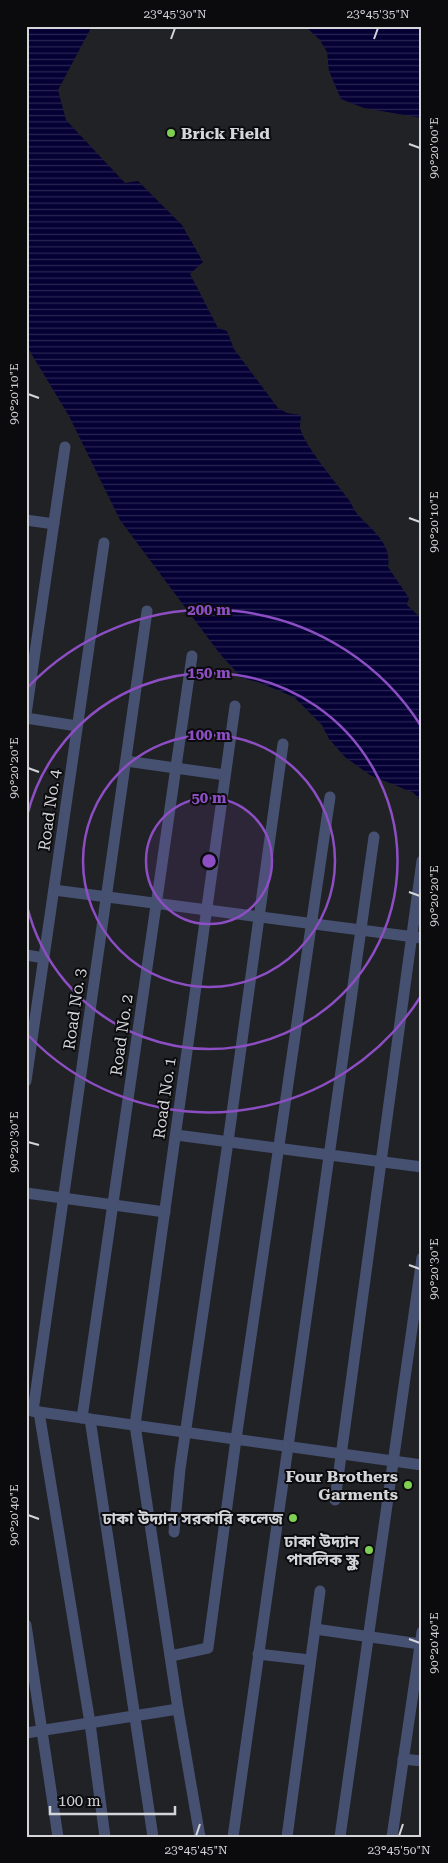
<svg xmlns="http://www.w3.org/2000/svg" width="448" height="1863" font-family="'Roboto Serif','Noto Sans Bengali',serif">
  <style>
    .water { fill: url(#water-rules) }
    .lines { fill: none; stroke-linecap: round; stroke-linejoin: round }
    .minor { stroke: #465071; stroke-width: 11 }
    .ticks { fill: none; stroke: #d4d5d9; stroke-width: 2 }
    .ring { fill: none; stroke: #8d4ec4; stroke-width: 2.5 }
    .poi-dot { fill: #7fd052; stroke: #0b0b0d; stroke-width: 2 }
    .labels { text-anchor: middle; stroke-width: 4; stroke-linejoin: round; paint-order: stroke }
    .poi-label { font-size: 16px; font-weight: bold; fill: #d4d5d9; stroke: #0b0b0d; text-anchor: end }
    .street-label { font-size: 16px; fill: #d4d5d9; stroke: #0b0b0d }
    .centre { fill: #8d4ec4; stroke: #0b0b0d; stroke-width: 2.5 }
    .ring-label { font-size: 15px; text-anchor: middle; font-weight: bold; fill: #8d4ec4; stroke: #0b0b0d; stroke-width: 4; stroke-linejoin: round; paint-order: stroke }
    .neatline { fill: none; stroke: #d4d5d9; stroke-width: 2 }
    .ticks-label { font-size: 12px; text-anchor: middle; fill: #d4d5d9 }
  </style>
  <defs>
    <pattern id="water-rules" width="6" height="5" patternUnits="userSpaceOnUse" patternTransform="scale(1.25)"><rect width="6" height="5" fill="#040034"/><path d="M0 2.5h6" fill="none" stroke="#282451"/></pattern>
  </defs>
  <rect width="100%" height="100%" fill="#202226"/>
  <g class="water">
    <path d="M 26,26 L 92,26 L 58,90 L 66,120 L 125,183 L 138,181 L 182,225 L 203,262 L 190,274 L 218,328 L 227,331 L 234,349 L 278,408 L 287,413 L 301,415 C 301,419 300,423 300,427 C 302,443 338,485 349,500 C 352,505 355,512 359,516 C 373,531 392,544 388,567 L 409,598 L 407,605 L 422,619 L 422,803 L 414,793 L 370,775 L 345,757 L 329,739 L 322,725 L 294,697 L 258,682 L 242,678 L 220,654 L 120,520 L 69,416 L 26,345 Z"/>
    <polygon points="305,26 422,26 422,118 364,108 341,99 329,71 327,52 320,40"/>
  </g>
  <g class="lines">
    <g class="minor">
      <polyline points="26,520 54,524"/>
      <polyline points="26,714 65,447"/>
      <polyline points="26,718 77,726"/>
      <polyline points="126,761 225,775"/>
      <polyline points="54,890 422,938"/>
      <polyline points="26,955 44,958"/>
      <polyline points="26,1081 104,543"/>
      <polyline points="176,1135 422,1167"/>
      <polyline points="26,1193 165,1212"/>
      <polyline points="32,1411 422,1465"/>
      <polyline points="33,1411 147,611"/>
      <polyline points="39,1412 90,1723 105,1837"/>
      <polyline points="82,1418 192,656"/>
      <polyline points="90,1419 153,1837"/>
      <polyline points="335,1500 422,861"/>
      <polyline points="174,1532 180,1469 228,1142 283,744"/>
      <polyline points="26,1625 58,1837"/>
      <polyline points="315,1629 420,1644"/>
      <polyline points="258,1654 310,1660"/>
      <polyline points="171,1656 208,1648 236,1439 330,797"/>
      <polyline points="26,1733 178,1709"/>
      <polyline points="403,1759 422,1761"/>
      <polyline points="200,1837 178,1709 135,1425 235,706"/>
      <polyline points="233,1837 374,837"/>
      <polyline points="287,1837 320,1591"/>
      <polyline points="340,1837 422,1258"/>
      <polyline points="392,1837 422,1632"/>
    </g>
  </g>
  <path class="ticks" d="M 171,39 L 175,28M 374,39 L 378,28M 409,144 L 420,148M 28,394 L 39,398M 409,518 L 420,522M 28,768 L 39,772M 409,892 L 420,896M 28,1142 L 39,1145M 409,1265 L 420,1269M 28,1515 L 39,1519M 409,1639 L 420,1643M 196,1836 L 200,1824M 399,1836 L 403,1824"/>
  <circle cx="209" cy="861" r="63" fill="#8d4ec4" fill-opacity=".12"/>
  <g class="ring">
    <circle cx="209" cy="861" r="63"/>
    <circle cx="209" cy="861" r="126"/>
    <path d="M27 816A188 188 0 1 1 27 906"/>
    <path d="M421 996A251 251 0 0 1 27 1034M27 688A251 251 0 0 1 421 726"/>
  </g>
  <g class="poi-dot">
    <circle cx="171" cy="133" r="5"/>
    <circle cx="408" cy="1485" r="5"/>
    <circle cx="293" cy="1518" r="5"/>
    <circle cx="369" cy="1550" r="5"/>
  </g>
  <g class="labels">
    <g class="poi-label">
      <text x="181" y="139" text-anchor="start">Brick Field</text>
      <text x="398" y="1482">Four Brothers<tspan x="398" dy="18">Garments</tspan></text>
      <text x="283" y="1524">ঢাকা উদ্যান সরকারি কলেজ</text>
      <text x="359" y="1547">ঢাকা উদ্যান<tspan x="359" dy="18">পাবলিক স্কুল</tspan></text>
    </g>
    <g class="street-label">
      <text transform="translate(49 810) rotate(-82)" y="6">Road No. 4</text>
      <text transform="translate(74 1009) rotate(-82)" y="6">Road No. 3</text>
      <text transform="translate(121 1035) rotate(-82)" y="6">Road No. 2</text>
      <text transform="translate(164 1098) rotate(-82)" y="6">Road No. 1</text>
    </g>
  </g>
  <circle cx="209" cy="861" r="8" class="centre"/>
  <g class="ring-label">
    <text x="209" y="615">200 m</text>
    <text x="209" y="678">150 m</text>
    <text x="209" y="740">100 m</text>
    <text x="209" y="803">50 m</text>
  </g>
  <rect width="448" height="1863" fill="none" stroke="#0b0b0d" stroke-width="55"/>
  <path d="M50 1806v8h125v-8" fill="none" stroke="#d4d5d9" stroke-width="2.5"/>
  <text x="58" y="1806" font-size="15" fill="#d4d5d9" stroke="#0b0b0d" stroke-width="4" paint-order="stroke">100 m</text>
  <rect x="28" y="28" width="392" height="1808" class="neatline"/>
  <g class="ticks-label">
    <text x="175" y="18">23°45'30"N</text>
    <text x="378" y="18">23°45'35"N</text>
    <text transform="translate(434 148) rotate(-90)" y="4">90°20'00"E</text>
    <text transform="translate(14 394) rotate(-90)" y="4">90°20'10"E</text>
    <text transform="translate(434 522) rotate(-90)" y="4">90°20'10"E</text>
    <text transform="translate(14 768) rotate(-90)" y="4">90°20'20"E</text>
    <text transform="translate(434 896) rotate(-90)" y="4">90°20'20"E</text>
    <text transform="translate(14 1142) rotate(-90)" y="4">90°20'30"E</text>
    <text transform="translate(434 1269) rotate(-90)" y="4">90°20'30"E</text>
    <text transform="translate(14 1515) rotate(-90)" y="4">90°20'40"E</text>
    <text transform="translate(434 1643) rotate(-90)" y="4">90°20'40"E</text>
    <text x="196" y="1854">23°45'45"N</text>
    <text x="399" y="1854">23°45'50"N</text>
  </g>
</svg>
